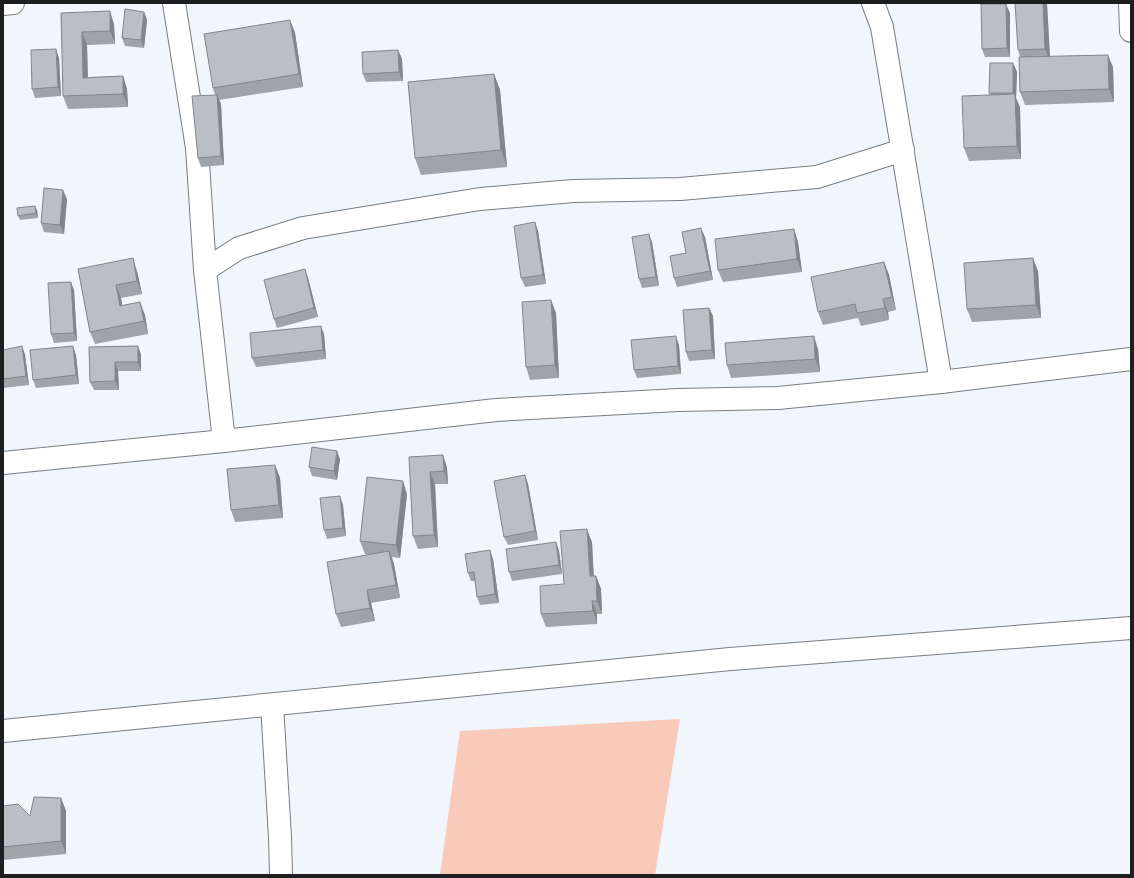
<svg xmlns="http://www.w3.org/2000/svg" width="1134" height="878" font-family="Manrope,sans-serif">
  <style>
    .green { fill: #f9c9b9 }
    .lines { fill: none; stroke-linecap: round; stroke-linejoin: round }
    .minor-casing { stroke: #787d82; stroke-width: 24 }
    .minor { stroke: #fff; stroke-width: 22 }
    .wall { fill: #9fa4a9 }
    .shaded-wall { fill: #828689 }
    .building { fill: #b9bfc4; stroke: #828689 }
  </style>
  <rect width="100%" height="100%" fill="#f1f6fc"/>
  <polygon class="green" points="680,719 655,875 440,875 460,731"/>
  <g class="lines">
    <defs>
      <g id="minor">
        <polyline points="174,3 197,148 205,270 224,441 496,410 678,400 778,398 941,382 1131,359"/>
        <polyline points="873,3 882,27 941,382"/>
        <polyline points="1130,3 1131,31"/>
        <polyline points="3,4 13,3"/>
        <polyline points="205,270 239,248 303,228 480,199 573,191 680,189 817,177 903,150"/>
        <polyline points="3,463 224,441"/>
        <polyline points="272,705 280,837 281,875"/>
        <polyline points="3,731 730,659 1131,628"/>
      </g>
    </defs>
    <use href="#minor" class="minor-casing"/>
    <use href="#minor" class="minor"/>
  </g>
  <g class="wall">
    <polygon points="1015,3 1047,3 1050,56 1113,67 1114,102 1025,105 1020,92 1020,57 1018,50"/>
    <polygon points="144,12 147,20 144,48 125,46 122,38"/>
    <polygon points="61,13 114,24 115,44 87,45 88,77 123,76 127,89 128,107 68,109 63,96"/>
    <polygon points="1010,13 1010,57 985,57 982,49"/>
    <polygon points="290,20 295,33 303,87 219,100 221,104 224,165 201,167 198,158 215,95 213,88"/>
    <polygon points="398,50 402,59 403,81 366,82 363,74"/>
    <polygon points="59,58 61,96 35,98 32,89"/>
    <polygon points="1013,63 1017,72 1016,98 1020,107 1021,159 969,161 964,148 990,95 989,93"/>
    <polygon points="494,74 500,90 507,167 421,175 415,158"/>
    <polygon points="67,199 64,234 44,232 41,223"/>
    <polygon points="37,210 38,218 20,220 18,216"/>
    <polygon points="535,222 538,231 546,284 525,287 521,278"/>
    <polygon points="794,229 798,242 802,272 723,282 718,270"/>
    <polygon points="705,237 713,280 677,287 674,278 686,253"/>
    <polygon points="652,242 659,286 642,288 639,279"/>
    <polygon points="884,262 889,275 896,310 888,312 889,320 861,326 858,318 823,325 818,312"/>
    <polygon points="78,269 137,271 142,294 121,298 122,306 145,315 148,334 95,344 90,332"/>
    <polygon points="1038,271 1041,318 972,322 967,309"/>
    <polygon points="308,278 318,317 277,328 274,319"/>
    <polygon points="74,290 77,341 54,343 51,334"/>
    <polygon points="709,308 713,316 715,359 689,361 686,352"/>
    <polygon points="556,313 559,378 530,380 526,367"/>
    <polygon points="324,334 326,359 256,367 252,358"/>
    <polygon points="679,345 681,374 637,378 634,370"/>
    <polygon points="22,346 25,355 29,385 3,388 3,350"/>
    <polygon points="138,346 141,355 141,371 118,371 119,390 94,390 90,382 89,347"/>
    <polygon points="818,349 820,372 731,378 727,365"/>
    <polygon points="76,355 79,384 36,388 33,380"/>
    <polygon points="443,455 447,468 448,484 435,484 438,547 418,549 413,536 409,457"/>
    <polygon points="340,459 337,480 312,476 309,467"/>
    <polygon points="275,465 280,478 283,518 235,522 231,510"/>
    <polygon points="525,475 528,484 538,540 508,545 504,537"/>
    <polygon points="407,494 400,558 392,557 394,564 400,598 371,603 375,621 341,627 336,614 368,555 365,554 360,541"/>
    <polygon points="343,505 346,536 327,539 324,530"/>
    <polygon points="556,542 559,551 562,574 512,581 509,572"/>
    <polygon points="592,542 594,576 596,576 601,589 602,614 597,614 597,624 546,627 541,614 564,584"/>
    <polygon points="493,559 499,603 480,605 477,597 475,581 471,581 468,573"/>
    <polygon points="61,798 66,811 66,854 3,860 3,806 30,816"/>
  </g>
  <g class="shaded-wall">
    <polygon points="1043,3 1047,3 1050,61 1045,49"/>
    <polygon points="1006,4 1010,13 1010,57 1007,48"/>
    <polygon points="110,11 114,24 115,44 110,31"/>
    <polygon points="144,12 147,20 144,48 141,40"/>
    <polygon points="290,20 295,33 303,87 299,74"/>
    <polygon points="82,32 87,45 88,90 83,78"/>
    <polygon points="56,49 59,58 61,96 58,87"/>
    <polygon points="398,50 402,59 403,81 399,72"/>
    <polygon points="1108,55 1113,67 1114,102 1109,89"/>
    <polygon points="1013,63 1017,72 1016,98 1020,107 1021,159 1017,146 1015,98 1013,93"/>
    <polygon points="494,74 500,90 507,167 501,150"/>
    <polygon points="123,76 127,89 128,107 123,94"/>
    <polygon points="217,95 221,104 224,165 221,156"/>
    <polygon points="63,190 67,199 64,234 60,225"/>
    <polygon points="35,206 37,210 38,218 36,213"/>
    <polygon points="535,222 538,231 546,284 543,275"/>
    <polygon points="701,228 705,237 713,280 710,271"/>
    <polygon points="794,229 798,242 802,272 797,259"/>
    <polygon points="649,234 652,242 659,286 656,277"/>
    <polygon points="133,258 137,271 142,294 137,281"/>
    <polygon points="1033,258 1038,271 1041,318 1036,305"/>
    <polygon points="884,262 889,275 896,310 892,297"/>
    <polygon points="305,269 308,278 318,317 314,308"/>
    <polygon points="71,282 74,290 77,341 74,333"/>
    <polygon points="116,285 121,298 125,319 120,306"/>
    <polygon points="883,299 888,312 889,320 885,308"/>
    <polygon points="551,300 556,313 559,378 555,365"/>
    <polygon points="140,302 145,315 148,334 144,321"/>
    <polygon points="709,308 713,316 715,359 712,350"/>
    <polygon points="321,326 324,334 326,359 323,350"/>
    <polygon points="676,336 679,345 681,374 678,366"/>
    <polygon points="814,336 818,349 820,372 815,359"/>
    <polygon points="22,346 25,355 29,385 26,376"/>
    <polygon points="73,346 76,355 79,384 76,375"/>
    <polygon points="138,346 141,355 141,371 138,362"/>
    <polygon points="115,362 118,371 119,390 115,381"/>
    <polygon points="337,451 340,459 337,480 334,471"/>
    <polygon points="443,455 447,468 448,484 444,471"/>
    <polygon points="275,465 280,478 283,518 279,505"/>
    <polygon points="430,472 435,484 438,547 434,535"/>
    <polygon points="525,475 528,484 538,540 535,531"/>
    <polygon points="403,481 407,494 400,558 396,545"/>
    <polygon points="340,496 343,505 346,536 343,528"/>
    <polygon points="587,529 592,542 594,589 590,576"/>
    <polygon points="556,542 559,551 562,574 559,565"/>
    <polygon points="490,550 493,559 499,603 495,594"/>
    <polygon points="389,551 394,564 400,598 396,585"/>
    <polygon points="596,576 601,589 602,614 597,601"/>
    <polygon points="367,590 371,603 375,621 370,608"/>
    <polygon points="592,601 597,614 597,624 593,611"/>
    <polygon points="61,798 66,811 66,854 61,841"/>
  </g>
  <g class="building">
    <polygon points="1015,3 1043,3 1045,49 1018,50"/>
    <polygon points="981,4 1006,4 1007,48 982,49"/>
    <polygon points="125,9 144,12 141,40 122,38"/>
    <polygon points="110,11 110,31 82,32 83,78 123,76 123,94 63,96 61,13"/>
    <polygon points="290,20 299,74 213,88 204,34"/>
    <polygon points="56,49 58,87 32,89 31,50"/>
    <polygon points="398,50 399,72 363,74 362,52"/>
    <polygon points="1108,55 1109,89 1020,92 1019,57"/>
    <polygon points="990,63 1013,63 1013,93 989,93"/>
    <polygon points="494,74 501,150 415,158 408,82"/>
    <polygon points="1015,94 1017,146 964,148 962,96"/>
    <polygon points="217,95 221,156 198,158 192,96"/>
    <polygon points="44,188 63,190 60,225 41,223"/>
    <polygon points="35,206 36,213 18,216 17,208"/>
    <polygon points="535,222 543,275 521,278 514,226"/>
    <polygon points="701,228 710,271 674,278 670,256 686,253 682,232"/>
    <polygon points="794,229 797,259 718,270 715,239"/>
    <polygon points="649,234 656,277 639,279 632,237"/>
    <polygon points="133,258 137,281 116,285 120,306 140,302 144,321 90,332 78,269"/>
    <polygon points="1033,258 1036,305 967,309 964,263"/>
    <polygon points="884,262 892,297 883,299 885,308 857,313 855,304 818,312 811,277"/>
    <polygon points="305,269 314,308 274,319 264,280"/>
    <polygon points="71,282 74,333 51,334 48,283"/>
    <polygon points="551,300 555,365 526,367 522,302"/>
    <polygon points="709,308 712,350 686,352 683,310"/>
    <polygon points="321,326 323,350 252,358 250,333"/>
    <polygon points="676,336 678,366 634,370 631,340"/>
    <polygon points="814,336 815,359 727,365 725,343"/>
    <polygon points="22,346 26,376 3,379 3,350"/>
    <polygon points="73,346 76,375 33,380 30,350"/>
    <polygon points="138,346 138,362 115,362 115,381 90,382 89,347"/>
    <polygon points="312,447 337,451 334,471 309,467"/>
    <polygon points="443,455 444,471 430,472 434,535 413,536 409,457"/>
    <polygon points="275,465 279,505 231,510 227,469"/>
    <polygon points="525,475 535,531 504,537 494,481"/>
    <polygon points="367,477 403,481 396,545 360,541"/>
    <polygon points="340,496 343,528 324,530 320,498"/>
    <polygon points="587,529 590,576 596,576 597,601 592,601 593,611 541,614 540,586 564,584 560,531"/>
    <polygon points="556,542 559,565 509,572 506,549"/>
    <polygon points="490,550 495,594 477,597 474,572 468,573 465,554"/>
    <polygon points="389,551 396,585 367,590 370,608 336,614 327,562"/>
    <polygon points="34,797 61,798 61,841 3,847 3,806 18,804 30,816"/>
  </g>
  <rect width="1134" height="878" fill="none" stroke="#1c1e20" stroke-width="8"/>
</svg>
